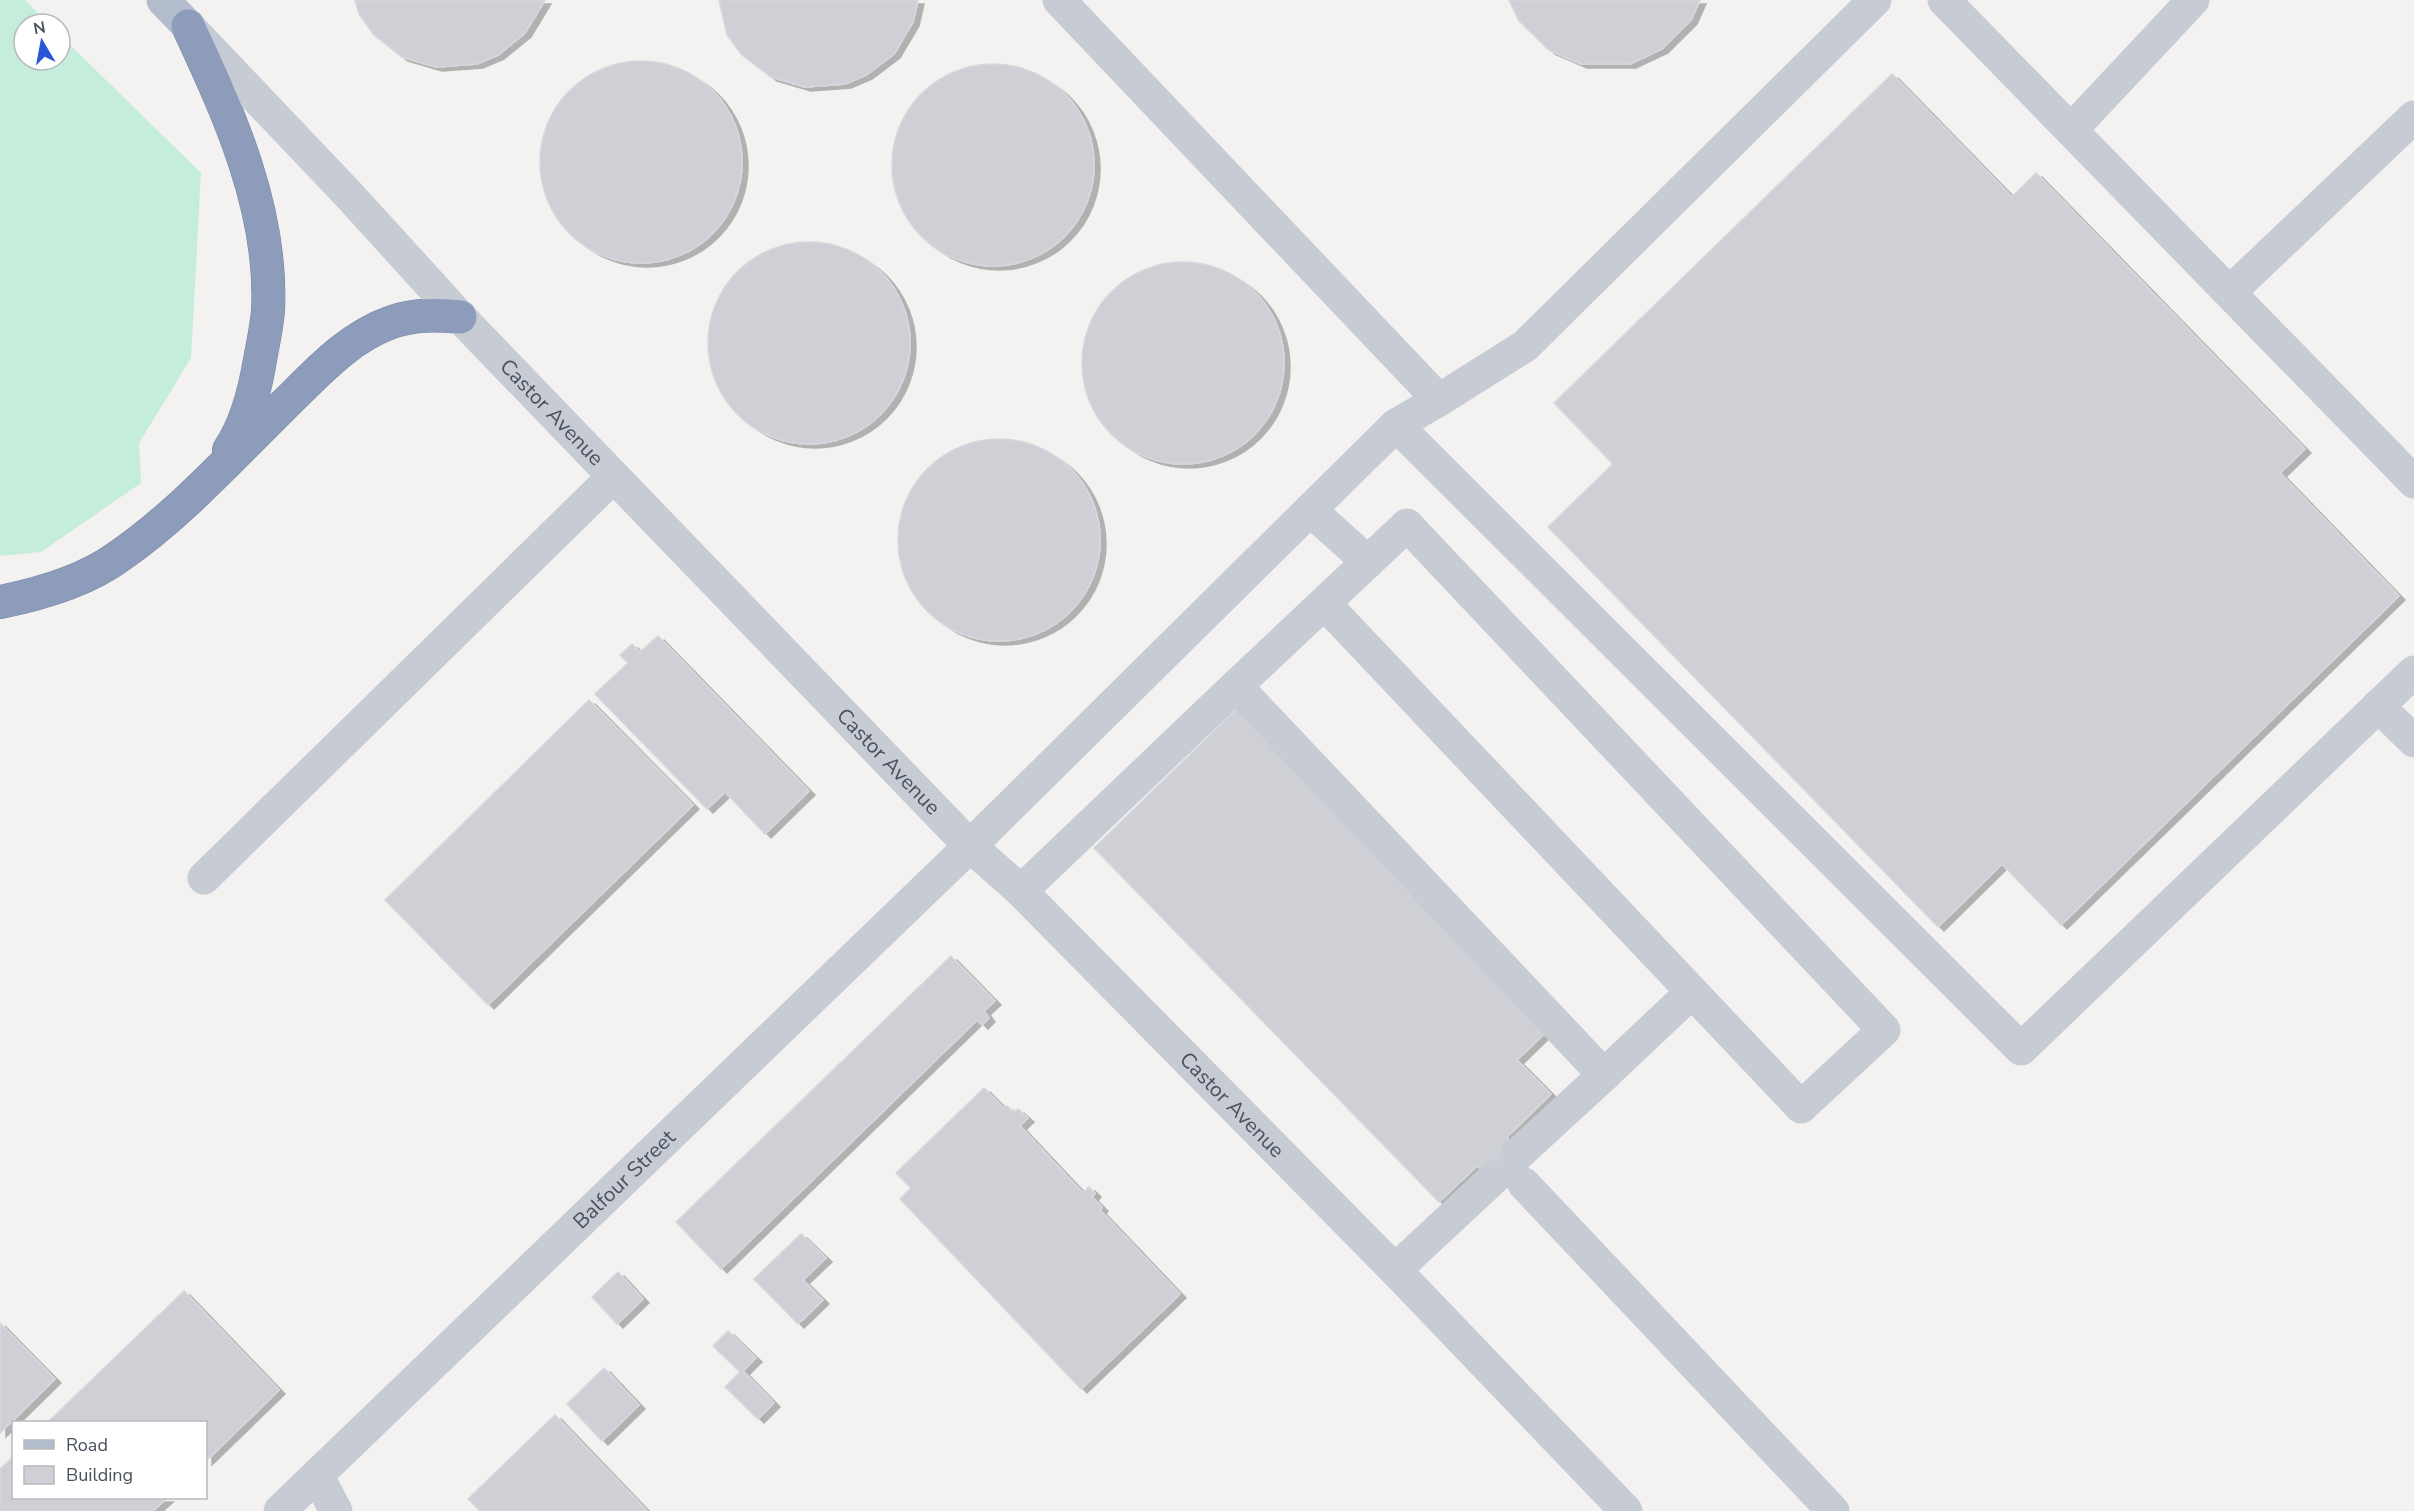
<svg xmlns="http://www.w3.org/2000/svg" width="2414" height="1511" font-family="'Nunito Sans',sans-serif">
  <style>
    .grass { fill: #c4eddb }
    .building { fill: #cfd0d5; stroke: #d6d6dc; stroke-width: 1.5; filter: url(#shadow) }
    .lines { fill: none; stroke-linecap: round; stroke-linejoin: round }
    .highway-casing { stroke: #7887a7; stroke-width: 34 }
    .minor { stroke: #c6cbd4; stroke-width: 33 }
    .major { stroke: #b3bccd; stroke-width: 33 }
    .highway { stroke: #8d9cbb; stroke-width: 33 }
    .labels { text-anchor: middle; stroke-width: 6; stroke-linejoin: round; paint-order: stroke }
    .street-label { font-size: 21px; fill: #4a515d; stroke: #fff }
  </style>
  <defs>
    <filter id="shadow"><feDropShadow dx="6" dy="4" stdDeviation="0" flood-color="#0004"/></filter>
  </defs>
  <rect width="100%" height="100%" fill="#f3f2f1"/>
  <polygon class="grass" points="0,0 25,0 49,24 24,24 24,60 60,60 60,35 201,173 191,358 139,443 141,483 41,552 0,556"/>
  <g class="building">
    <polygon points="355,0 545,0 525,33 498,55 477,64 436,67 402,57 374,35 359,14"/>
    <polygon points="719,0 918,0 913,22 894,54 866,75 845,84 805,87 771,77 742,55 727,35"/>
    <polygon points="1509,0 1700,0 1691,20 1662,49 1630,64 1581,64 1549,50 1519,21"/>
    <circle cx="641" cy="162" r="101"/>
    <circle cx="993" cy="165" r="101"/>
    <polygon points="1892,74 2012,197 2036,173 2305,449 2280,473 2399,596 2061,925 2002,864 1938,927 1548,527 1613,464 1554,403"/>
    <circle cx="809" cy="343" r="101"/>
    <circle cx="1183" cy="363" r="101"/>
    <circle cx="999" cy="540" r="101"/>
    <polygon points="658,636 809,791 765,834 725,792 707,809 595,694 628,663 620,655 632,644 640,652"/>
    <polygon points="589,700 693,805 488,1005 385,900"/>
    <polygon points="1240,706 1552,1026 1517,1060 1551,1094 1507,1137 1530,1179 1495,1177 1477,1166 1439,1202 1094,848"/>
    <polygon points="951,956 995,1001 984,1011 989,1018 982,1025 977,1020 721,1269 676,1222"/>
    <polygon points="984,1088 1004,1108 1007,1106 1014,1112 1018,1109 1028,1118 1020,1126 1083,1193 1089,1187 1095,1193 1092,1197 1102,1207 1100,1210 1180,1294 1081,1389 900,1199 911,1188 896,1173"/>
    <polygon points="801,1234 826,1258 803,1280 823,1300 798,1324 754,1279"/>
    <polygon points="618,1272 643,1299 617,1324 592,1297"/>
    <polygon points="184,1291 279,1390 206,1461 206,1422 48,1422"/>
    <polygon points="0,1323 55,1379 0,1433"/>
    <polygon points="728,1331 756,1358 743,1371 774,1403 758,1419 725,1387 740,1372 713,1346"/>
    <polygon points="604,1368 639,1405 602,1441 567,1404"/>
    <polygon points="555,1415 647,1511 480,1511 468,1499"/>
    <polygon points="14,1456 14,1498 167,1498 153,1511 0,1511 0,1469"/>
  </g>
  <g class="lines">
    <defs>
      <g id="highway">
        <path d="M 188,26 C 229,114 273,210 268,310 C 267,326 263,343 260,360 C 255,390 246,425 229,450"/>
        <path d="M 0,602 C 40,594 85,581 118,557 C 179,515 229,459 282,407 C 315,375 348,337 392,322 C 415,314 437,315 460,317"/>
      </g>
    </defs>
    <use href="#highway" class="highway-casing"/>
    <g class="minor">
      <polyline points="1944,0 2414,482"/>
      <path id="s1" d="M 192,30 L 349,195 L 460,317 L 970,846 L 1021,891 L 1395,1270 L 1626,1511"/>
      <polyline points="2072,129 2193,0"/>
      <polyline points="2230,292 2414,117"/>
      <polyline points="1439,400 1525,346 1875,0"/>
      <polyline points="1396,425 2021,1049 2414,672"/>
      <polyline points="1310,510 1368,562"/>
      <polyline points="1324,603 1801,1107 1884,1030 1407,525 1236,686 1604,1075 1517,1155"/>
      <polyline points="2378,706 2414,741"/>
      <polyline points="204,878 613,477"/>
      <polyline points="1021,891 1236,686"/>
      <polyline points="1604,1075 1692,992"/>
      <polyline points="1524,1184 1833,1511"/>
      <polyline points="1395,1270 1495,1177"/>
      <polyline points="317,1475 336,1511"/>
      <path id="s2" d="M 280,1511 L 970,846 L 1396,425 L 1439,400 L 1059,0"/>
    </g>
    <polyline class="major" points="163,0 188,26"/>
    <use href="#highway" class="highway"/>
  </g>
  <g class="labels">
    <g class="street-label">
      <text dy="7" stroke="none"><textPath href="#s1" startOffset="525">Castor Avenue</textPath></text>
      <text dy="7" stroke="none"><textPath href="#s1" startOffset="1010">Castor Avenue</textPath></text>
      <text dy="7" stroke="none"><textPath href="#s1" startOffset="1496">Castor Avenue</textPath></text>
      <text dy="7" stroke="none"><textPath href="#s2" startOffset="478">Balfour Street</textPath></text>
    </g>
  </g>
  <rect x="12" y="1421" width="195" height="78" fill="#ffffff" stroke="#b7b9be" stroke-width="1.5"/>
  <rect x="24" y="1440" width="30" height="9" fill="#b3bccd" stroke="#b7b9be" stroke-width="1.5"/>
  <text x="66" y="1451" font-size="18" fill="#4a515d">Road</text>
  <rect x="24" y="1466" width="30" height="18" fill="#cfd0d5" stroke="#b7b9be" stroke-width="1.5"/>
  <text x="66" y="1481" font-size="18" fill="#4a515d">Building</text>
  <g transform="translate(42 42) rotate(350)"><circle r="28" fill="#ffffff" stroke="#b7b9be" stroke-width="1.5"/>
  <path d="M0-4.5L10 22L0 15L-10 22Z" fill="#2856d7"/>
  <text y="-9" font-size="16" font-weight="bold" text-anchor="middle" fill="#4a515d">N</text>
  </g>
</svg>
